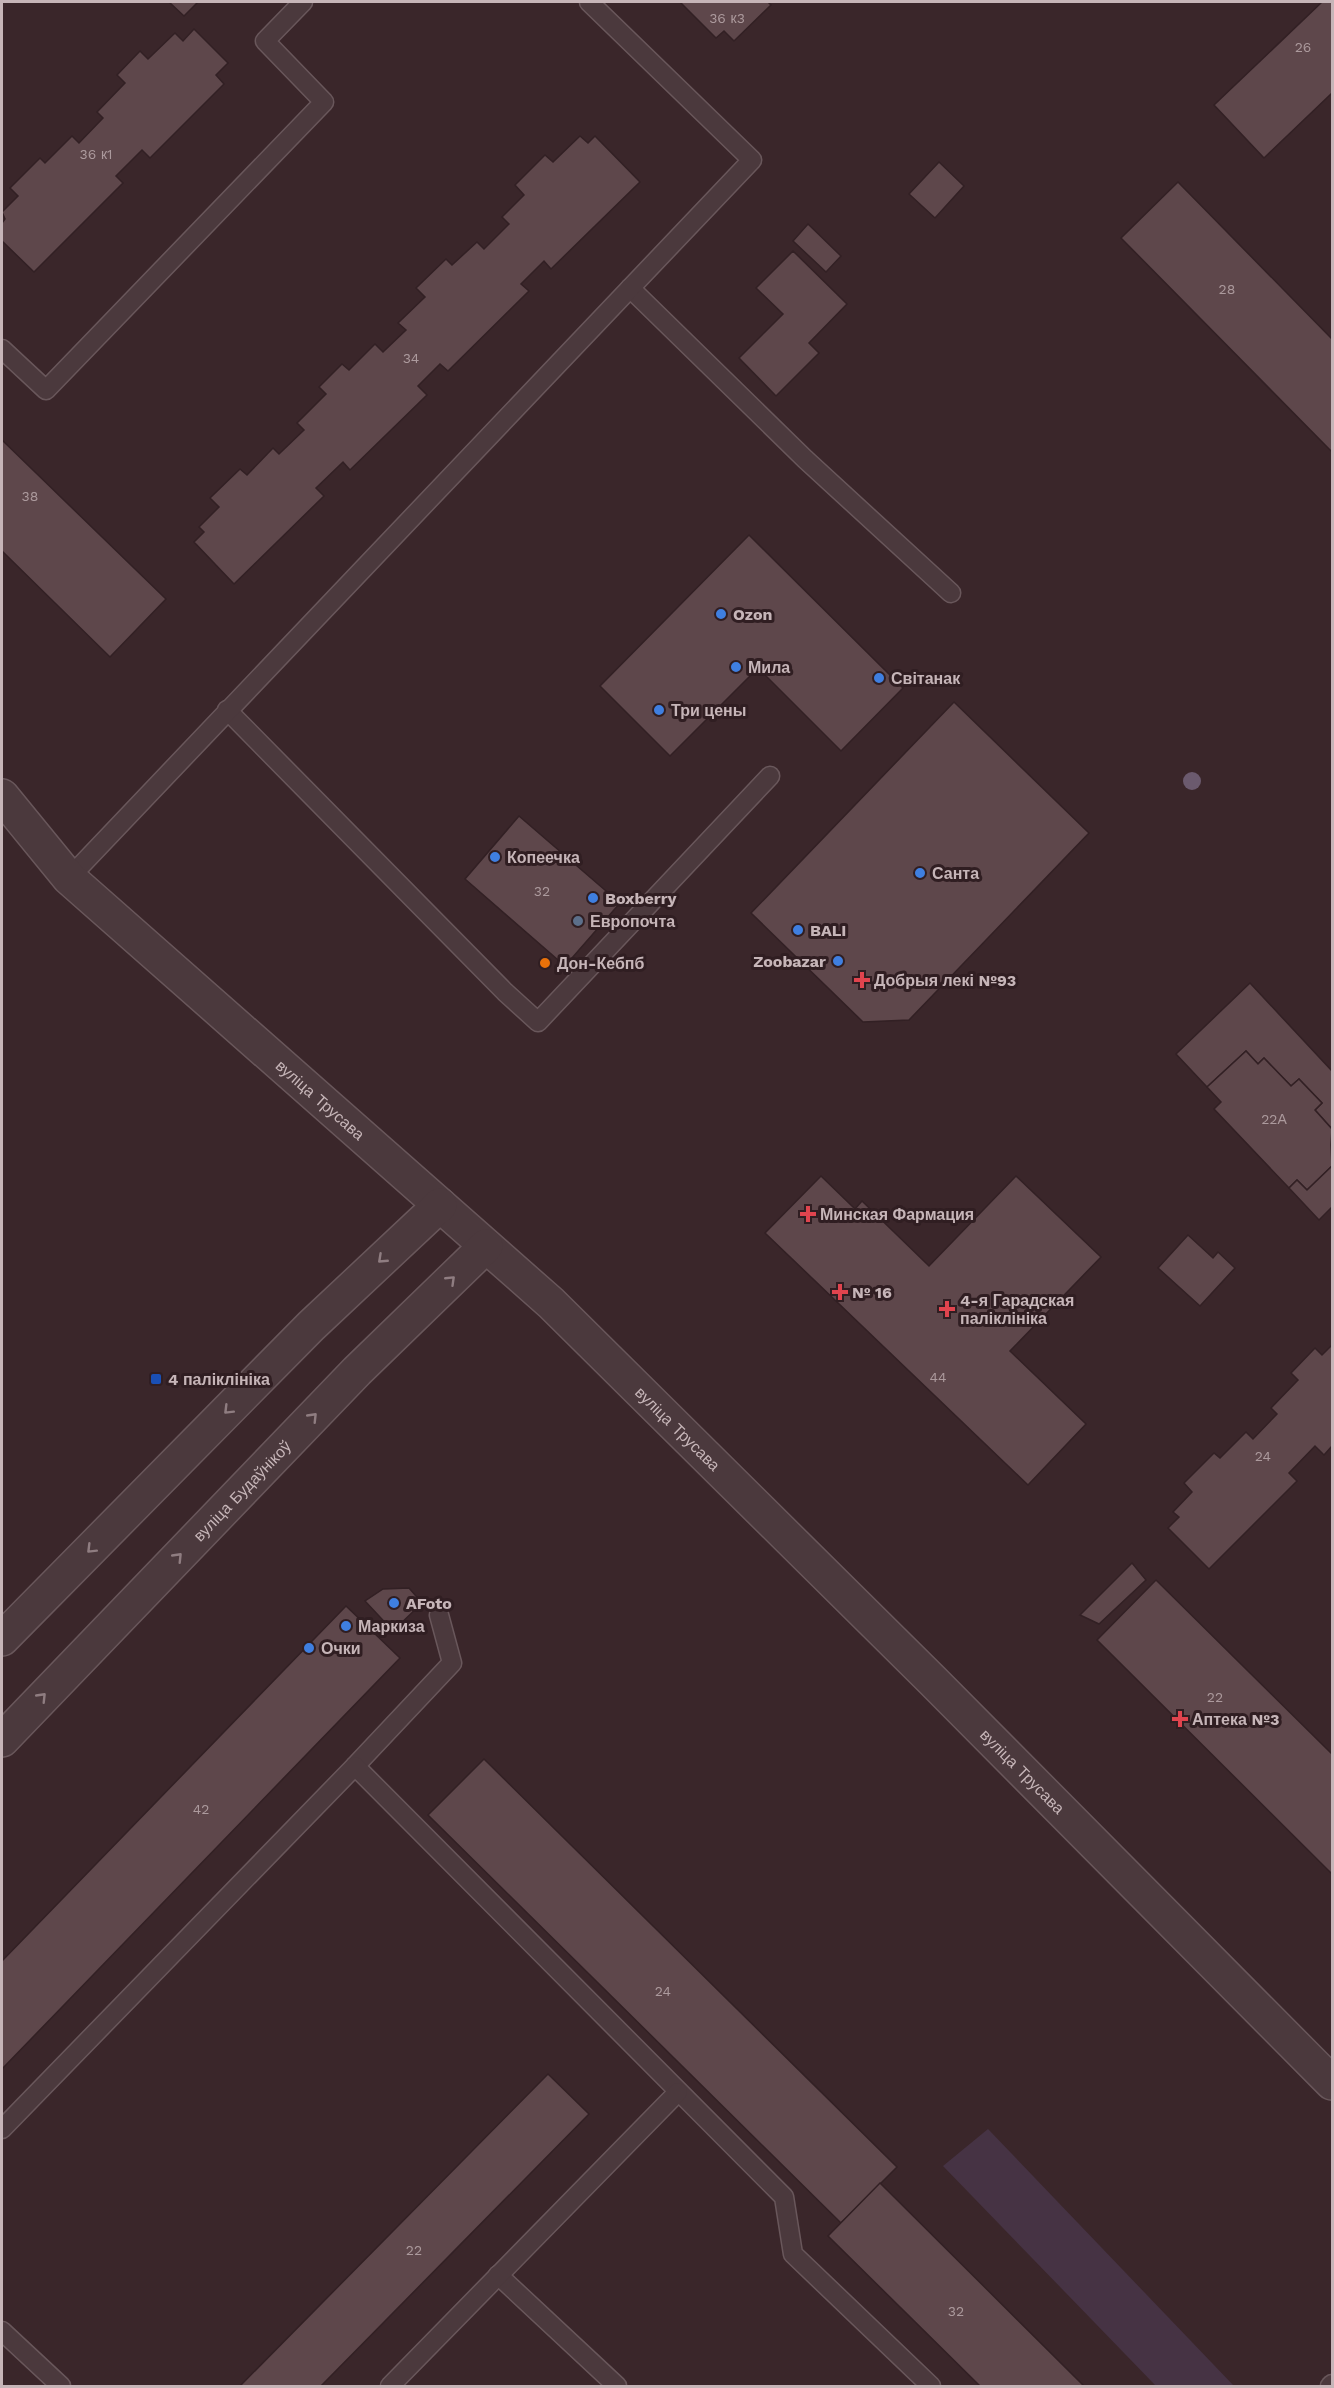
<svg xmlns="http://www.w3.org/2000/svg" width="1334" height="2388" font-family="'Work Sans',sans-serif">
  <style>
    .green { fill: #463344 }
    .building { fill: #5e474b; stroke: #322024; stroke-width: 1.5 }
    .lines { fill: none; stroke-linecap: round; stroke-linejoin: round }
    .service-casing { stroke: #69575b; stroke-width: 21 }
    .minor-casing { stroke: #69575b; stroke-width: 36 }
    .tertiary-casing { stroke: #69575b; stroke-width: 36 }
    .service { stroke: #4b393d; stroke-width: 18 }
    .minor { stroke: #4b393d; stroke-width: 33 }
    .tertiary { stroke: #4b393d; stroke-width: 33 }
    .tree { fill: #6b5a6e }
    .oneway { stroke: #8f7d81 }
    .shop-dot { fill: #3f7fe0; stroke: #301e22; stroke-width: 2 }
    .service-dot { fill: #5c6f8a; stroke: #301e22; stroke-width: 2 }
    .food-dot { fill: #e8710a; stroke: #301e22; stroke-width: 2 }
    .health-dot { fill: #e0444e; stroke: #301e22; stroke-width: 2 }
    .transit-dot { fill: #1a4fb4; stroke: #301e22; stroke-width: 2 }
    .labels { text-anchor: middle; stroke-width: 6; stroke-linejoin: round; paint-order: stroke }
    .number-label { font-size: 14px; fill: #ac9a9d }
    .poi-label { font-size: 16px; font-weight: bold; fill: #c6b5b8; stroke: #301e22; text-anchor: start }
    .street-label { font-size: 16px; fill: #c6b5b8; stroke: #301e22 }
  </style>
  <rect width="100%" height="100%" fill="#3a262a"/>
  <polygon class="green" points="988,2129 1234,2386 1156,2386 943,2166"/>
  <g class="building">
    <polygon points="169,2 198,2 184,16"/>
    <polygon points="680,2 768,2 771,5 734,41 724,31 716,38"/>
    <polygon points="1322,2 1332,2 1332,93 1264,158 1214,105"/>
    <polygon points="194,29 228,63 216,75 224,84 150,158 142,150 116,176 123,183 34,272 2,241 2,223 5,219 2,212 18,196 10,188 40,158 45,163 72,136 79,143 103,118 97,112 125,83 117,75 140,51 148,59 175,33 183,41"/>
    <polygon points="580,136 588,143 595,136 640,182 551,269 544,261 521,284 529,291 448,371 440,364 418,386 427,395 350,470 343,462 316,488 324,496 234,584 194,542 204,532 199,527 219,507 210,498 240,469 247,475 273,448 279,454 304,430 297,423 326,394 319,387 342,364 349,370 375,344 383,352 406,330 398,323 425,297 416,288 446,259 452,265 477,242 484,249 509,224 502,217 524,195 515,185 545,155 553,162"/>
    <polygon points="939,162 964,186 935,218 909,194"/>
    <polygon points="1178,182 1332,339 1332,452 1121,238"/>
    <polygon points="808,224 841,256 826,272 793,241"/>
    <polygon points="793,251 847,304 809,343 819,353 776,396 739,358 783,314 756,288"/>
    <polygon points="2,440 166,599 110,657 2,551"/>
    <polygon points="749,535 903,688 841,751 758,668 670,756 600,686"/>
    <polygon points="954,702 1089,833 909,1020 863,1022 751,913"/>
    <polygon points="519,816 620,903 565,966 465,879"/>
    <polygon points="1250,983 1332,1071 1332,1129 1315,1110 1322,1103 1299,1079 1291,1086 1264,1058 1258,1064 1246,1051 1207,1087 1176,1054"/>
    <polygon points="1246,1051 1258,1064 1264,1058 1291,1086 1299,1079 1322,1103 1315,1110 1332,1129 1331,1145 1332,1166 1307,1190 1297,1180 1289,1188 1214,1109 1221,1102 1207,1087"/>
    <polygon points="1332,1166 1332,1207 1319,1220 1289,1188 1297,1180 1307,1190"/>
    <polygon points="821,1176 855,1209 862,1201 929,1266 1016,1176 1101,1257 1010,1351 1086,1424 1028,1485 765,1233"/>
    <polygon points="1188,1235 1213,1258 1218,1252 1235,1268 1200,1306 1158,1268"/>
    <polygon points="1332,1345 1332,1446 1324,1455 1315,1446 1289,1473 1297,1481 1209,1569 1168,1528 1179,1517 1173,1512 1192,1492 1184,1483 1214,1453 1220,1458 1246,1432 1253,1439 1277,1414 1271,1408 1298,1380 1291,1373 1315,1348 1322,1355"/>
    <polygon points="1132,1563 1146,1580 1099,1624 1080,1615"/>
    <polygon points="1156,1580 1332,1754 1332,1874 1097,1640"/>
    <polygon points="409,1588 422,1603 393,1631 365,1601 383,1589"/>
    <polygon points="346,1606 400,1658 2,2069 2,1961"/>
    <polygon points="484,1759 897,2167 841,2223 428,1815"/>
    <polygon points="548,2074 589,2114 321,2386 240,2386"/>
    <polygon points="880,2183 1084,2386 980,2386 828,2236"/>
  </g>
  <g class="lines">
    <defs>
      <g id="service">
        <polyline points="630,288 805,459 951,593"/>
        <polyline points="2,349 46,390 324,102 265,41 303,2"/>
        <polyline points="227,710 505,992 538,1022 770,776"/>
        <polyline points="69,878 752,160 589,2"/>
        <polyline points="355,1766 452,1663 439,1615"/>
        <polyline points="2,2129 355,1766 784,2197 793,2254 931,2386"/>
        <polyline points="498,2275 617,2386"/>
        <polyline points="2,2331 61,2386"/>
        <polyline points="390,2386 678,2092"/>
        <polyline points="1330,2386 1332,2384"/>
      </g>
      <g id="minor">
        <path id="s1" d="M 2,796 L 69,878 L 551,1303 L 933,1681 L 1332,2083"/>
      </g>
      <g id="tertiary">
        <polyline points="2,1639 311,1326 440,1205"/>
        <path id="s2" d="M 2,1740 L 357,1371 L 486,1246"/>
      </g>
    </defs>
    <use href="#service" class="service-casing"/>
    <use href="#minor" class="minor-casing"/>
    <use href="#tertiary" class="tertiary-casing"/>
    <use href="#service" class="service"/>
    <use href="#minor" class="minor"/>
    <use href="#tertiary" class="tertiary"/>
  </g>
  <circle class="tree" cx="1192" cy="781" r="9"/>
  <defs><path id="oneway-chevron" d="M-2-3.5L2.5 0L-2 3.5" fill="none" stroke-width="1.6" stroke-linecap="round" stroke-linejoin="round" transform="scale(1.5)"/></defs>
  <g class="oneway">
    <use href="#oneway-chevron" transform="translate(382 1259) rotate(137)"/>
    <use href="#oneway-chevron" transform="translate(451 1280) rotate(-44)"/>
    <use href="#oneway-chevron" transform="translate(228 1410) rotate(135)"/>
    <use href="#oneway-chevron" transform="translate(313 1417) rotate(-46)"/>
    <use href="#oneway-chevron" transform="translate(91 1549) rotate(135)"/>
    <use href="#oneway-chevron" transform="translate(178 1557) rotate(-46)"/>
    <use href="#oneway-chevron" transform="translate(42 1697) rotate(-46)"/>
  </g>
  <g class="shop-dot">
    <circle cx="721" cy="614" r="6"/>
    <circle cx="736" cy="667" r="6"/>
    <circle cx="879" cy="678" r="6"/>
    <circle cx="659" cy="710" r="6"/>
    <circle cx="495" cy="857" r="6"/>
    <circle cx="920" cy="873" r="6"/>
    <circle cx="593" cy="898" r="6"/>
    <circle cx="798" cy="930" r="6"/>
    <circle cx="838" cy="961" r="6"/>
    <circle cx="394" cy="1603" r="6"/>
    <circle cx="346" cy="1626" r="6"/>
    <circle cx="309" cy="1648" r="6"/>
  </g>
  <circle class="service-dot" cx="578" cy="921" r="6"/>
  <circle class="food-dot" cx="545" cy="963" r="6"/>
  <g class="health-dot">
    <path d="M859 971h6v6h6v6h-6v6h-6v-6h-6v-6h6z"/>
    <path d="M805 1205h6v6h6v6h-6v6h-6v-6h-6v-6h6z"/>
    <path d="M837 1283h6v6h6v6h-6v6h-6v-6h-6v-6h6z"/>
    <path d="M944 1300h6v6h6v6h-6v6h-6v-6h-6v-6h6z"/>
    <path d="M1177 1710h6v6h6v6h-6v6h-6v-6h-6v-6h6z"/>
  </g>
  <rect class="transit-dot" x="150" y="1373" width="12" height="12" rx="3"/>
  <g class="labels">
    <g class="number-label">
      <text x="727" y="23">36 к3</text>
      <text x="1303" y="52">26</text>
      <text x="96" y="159">36 к1</text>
      <text x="1227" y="294">28</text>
      <text x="411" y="363">34</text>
      <text x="30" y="501">38</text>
      <text x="542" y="896">32</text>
      <text x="1274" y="1124">22А</text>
      <text x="938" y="1382">44</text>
      <text x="1263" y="1461">24</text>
      <text x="1215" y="1702">22</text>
      <text x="201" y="1814">42</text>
      <text x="663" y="1996">24</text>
      <text x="414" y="2255">22</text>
      <text x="956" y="2316">32</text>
    </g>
    <g class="poi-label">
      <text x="733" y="620">Ozon</text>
      <text x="748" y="673">Мила</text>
      <text x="891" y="684">Світанак</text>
      <text x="671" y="716">Три цены</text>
      <text x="507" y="863">Копеечка</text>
      <text x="932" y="879">Санта</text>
      <text x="605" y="904">Boxberry</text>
      <text x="590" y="927">Европочта</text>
      <text x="810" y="936">BALI</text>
      <text x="826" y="967" text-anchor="end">Zoobazar</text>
      <text x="557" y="969">Дон-Кебпб</text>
      <text x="874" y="986">Добрыя лекі №93</text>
      <text x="820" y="1220">Минская Фармация</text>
      <text x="852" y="1298">№ 16</text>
      <text x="960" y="1306">4-я Гарадская<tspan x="960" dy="18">паліклініка</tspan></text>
      <text x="168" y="1385">4 паліклініка</text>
      <text x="406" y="1609">AFoto</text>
      <text x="358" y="1632">Маркиза</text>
      <text x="321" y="1654">Очки</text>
      <text x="1192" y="1725">Аптека №3</text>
    </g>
    <g class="street-label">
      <text dy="6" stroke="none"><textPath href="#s1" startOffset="441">вуліца Трусава</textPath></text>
      <text dy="6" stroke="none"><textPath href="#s1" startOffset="927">вуліца Трусава</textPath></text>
      <text dy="6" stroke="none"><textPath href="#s2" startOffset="346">вуліца Будаўнікоў</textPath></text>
      <text dy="6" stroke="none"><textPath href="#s1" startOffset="1413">вуліца Трусава</textPath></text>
    </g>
  </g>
  <rect width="1334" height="2388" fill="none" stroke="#c6b5b8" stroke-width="6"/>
</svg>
